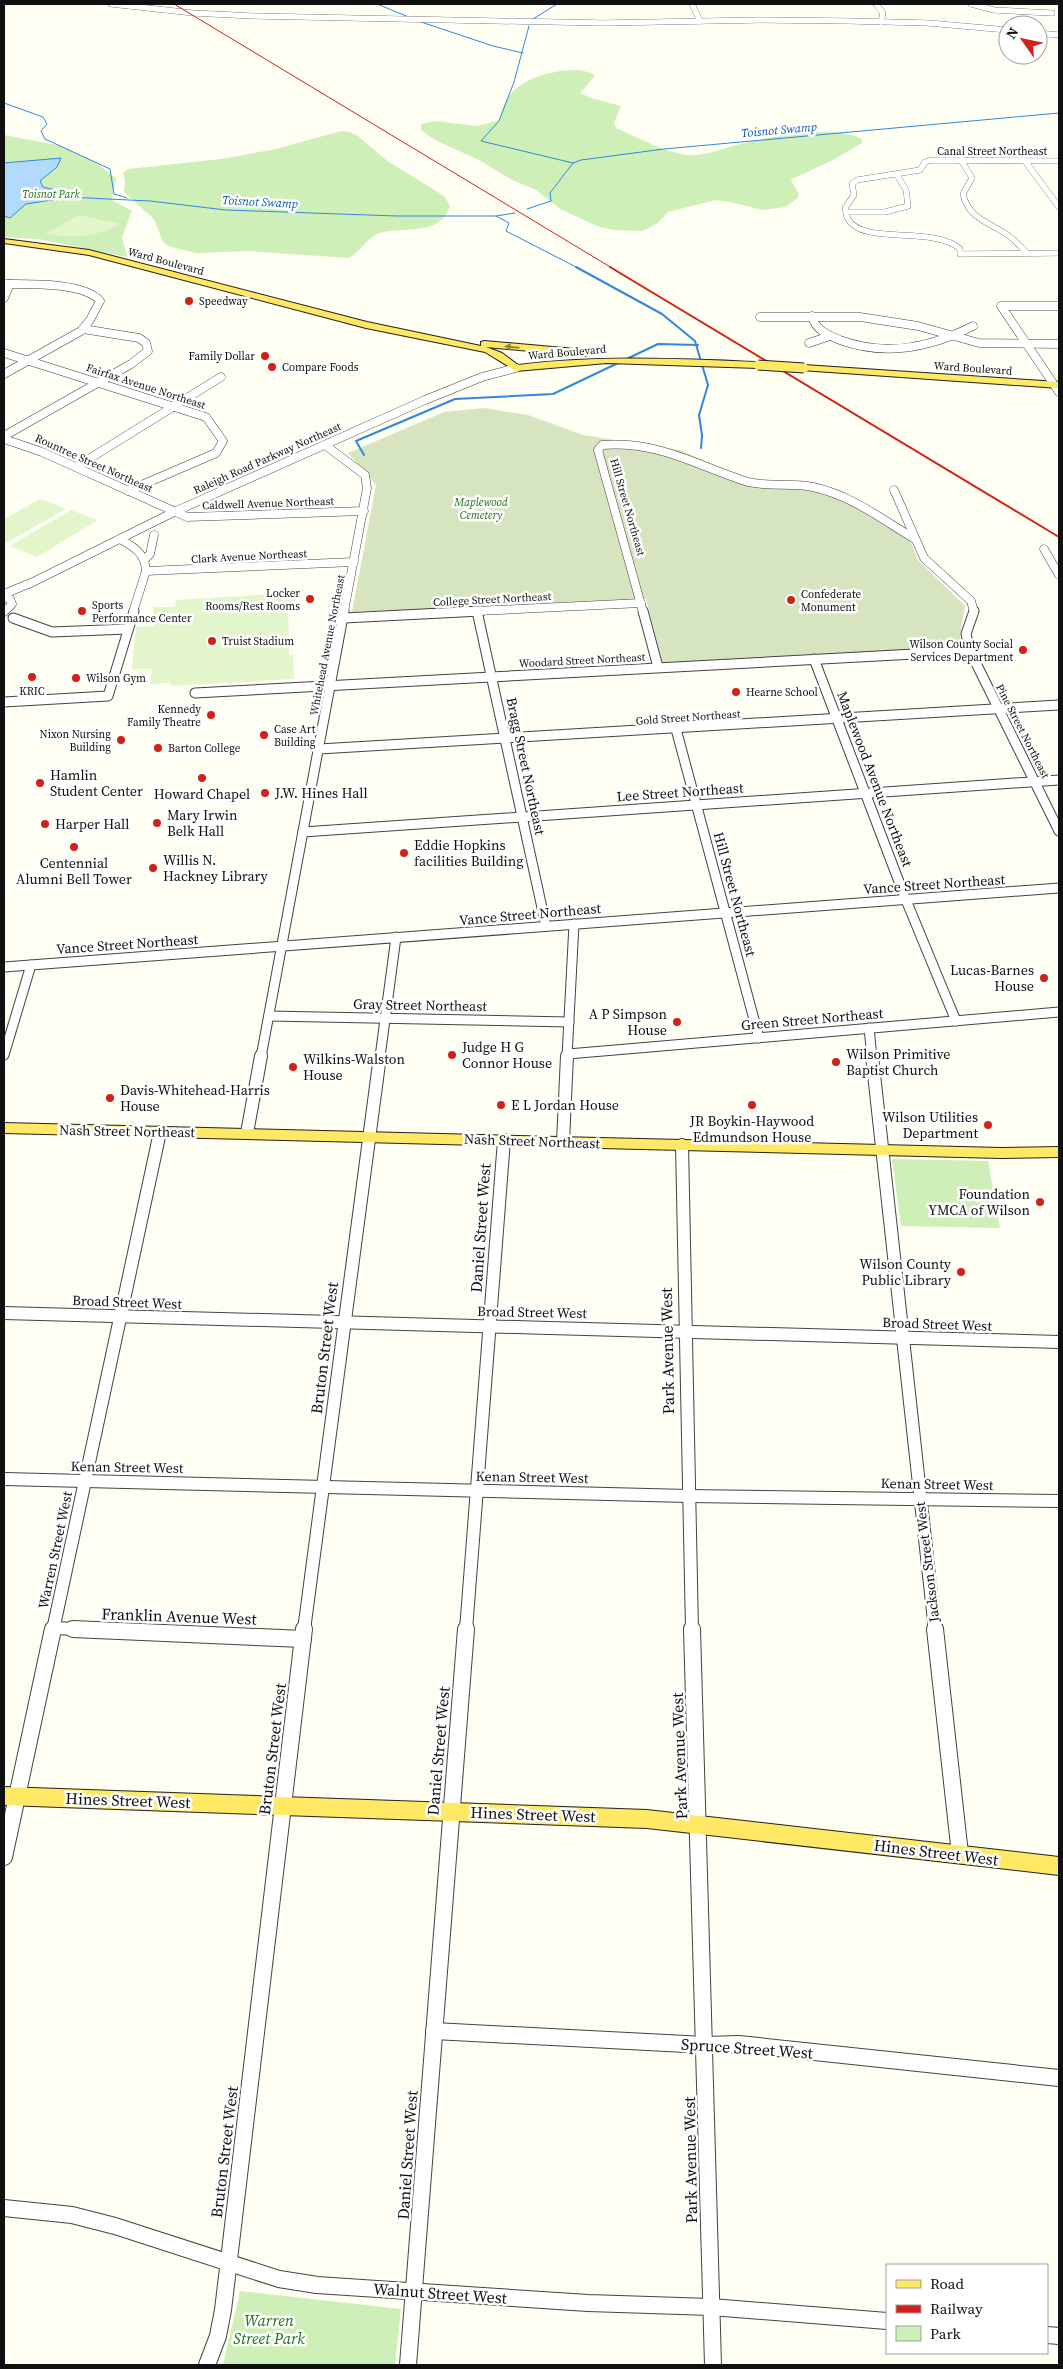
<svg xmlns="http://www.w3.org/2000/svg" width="1063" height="2369" font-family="'Source Serif 4',serif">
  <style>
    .green { fill: #cfefb8 }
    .cemetery { fill: #d6e5c0 }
    .pitch { fill: #e2f5cb }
    .water { fill: #b2dafc; stroke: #3187dc }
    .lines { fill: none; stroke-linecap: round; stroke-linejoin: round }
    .stream-far1 { stroke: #3187dc; stroke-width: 1 }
    .stream { stroke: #3187dc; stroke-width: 2 }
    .minor-far4-casing { stroke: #434343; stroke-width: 6 }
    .minor-far3-casing { stroke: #434343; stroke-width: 9 }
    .minor-far2-casing { stroke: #434343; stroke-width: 11 }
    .minor-far1-casing { stroke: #434343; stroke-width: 14 }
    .minor-casing { stroke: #434343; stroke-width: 18 }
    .major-casing { stroke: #212121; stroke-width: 2 }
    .minor-far4 { stroke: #fff; stroke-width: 5.5 }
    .minor-far3 { stroke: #fff; stroke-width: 8 }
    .minor-far2 { stroke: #fff; stroke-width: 9 }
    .minor-far1 { stroke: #fff; stroke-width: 12 }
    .minor { stroke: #fff; stroke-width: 16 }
    .major { fill: #ffe863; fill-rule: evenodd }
    .rail-far1 { stroke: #d12118; stroke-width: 1 }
    .rail { stroke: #d12118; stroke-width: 2 }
    .major-bridge-casing { stroke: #212121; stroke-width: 11; stroke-linecap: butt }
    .major-bridge { stroke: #ffe863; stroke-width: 9 }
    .oneway { fill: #93873e }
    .poi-dot { fill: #d12118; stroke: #fff; stroke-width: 2 }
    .labels { text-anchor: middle; stroke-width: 5; stroke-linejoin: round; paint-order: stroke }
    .far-street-label { font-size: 11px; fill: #101010; stroke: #fff }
    .far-park-label { font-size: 11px; font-style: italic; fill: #227018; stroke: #fff }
    .far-poi-label { font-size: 11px; fill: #101010; stroke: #fff; text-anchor: start }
    .far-water-label { font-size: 12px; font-style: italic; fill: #0a58b1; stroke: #fff }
    .street-label { font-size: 14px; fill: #101010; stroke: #fff }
    .poi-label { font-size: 14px; fill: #101010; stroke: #fff; text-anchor: start }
    .near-street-label { font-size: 16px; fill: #101010; stroke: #fff }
    .near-park-label { font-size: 16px; font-style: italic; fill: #227018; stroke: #fff }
  </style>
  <rect width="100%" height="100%" fill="#fffef3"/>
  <g class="green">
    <path d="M 580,70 L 591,73 L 595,76 L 580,93 L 591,98 L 621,106 L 614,123 L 616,128 C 638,137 671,157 695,155 C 709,154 723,149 736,145 C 769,137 831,124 862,139 L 862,143 L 831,161 L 792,179 L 791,181 L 798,192 L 798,198 L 785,207 L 763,210 L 730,202 L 715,200 L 668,212 L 658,223 L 643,231 L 613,230 L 597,226 L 560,209 L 536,190 L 512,180 L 479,160 L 435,140 L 421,130 L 421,124 L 436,121 L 477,126 L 498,121 C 501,114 503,105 507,99 C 520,77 557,69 580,70 Z"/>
    <path d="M 341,131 L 350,132 L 358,136 L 386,160 L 444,196 L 450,206 C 439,240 396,224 375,235 C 365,241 360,252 349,258 L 248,251 L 197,253 L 183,250 L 168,246 L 163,242 L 154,219 L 124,192 L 125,182 L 123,173 L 128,169 L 221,159 L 276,149 Z"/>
    <polygon points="4,135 61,146 93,161 116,178 112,200 132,211 122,237 127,257 38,239 4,237"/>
    <polygon points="892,1159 988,1161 1000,1228 901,1226"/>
    <polygon points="240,2291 401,2309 395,2365 223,2365"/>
  </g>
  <polygon class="cemetery" points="484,408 528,415 583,435 680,450 750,481 788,482 851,500 910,540 918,560 965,606 960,636 963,648 663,664 646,599 352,612 376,485 348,453 444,412"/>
  <g class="pitch">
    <path d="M 79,215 L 120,224 C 99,237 69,239 46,233 Z"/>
    <polygon points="40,499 66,509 4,544 4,519"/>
    <polygon points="71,510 98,520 37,557 10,546"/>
    <polygon points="292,593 293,603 288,604 289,655 293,655 294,679 171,686 171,683 150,684 152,669 132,669 136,627 154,626 153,607 175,607 176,600"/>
  </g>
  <polygon class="water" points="61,158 57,167 40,181 43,187 69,193 70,197 26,204 10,218 4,216 4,163"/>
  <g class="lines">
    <g class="stream-far1">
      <polyline points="377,4 411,18"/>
      <polyline points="533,19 557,4"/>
      <polyline points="421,22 493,46 523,53"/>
      <polyline points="529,26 514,82 499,121 481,141 573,163"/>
      <polyline points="4,103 43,117 47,124 41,131 45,139 110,169 114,194 127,198"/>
      <polyline points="67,197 150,201 226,210 397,216 496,216 515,213"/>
      <polyline points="527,209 551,201 550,193 573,163 581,160 664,149 1059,113"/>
      <polyline points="496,216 509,223 506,231 578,268"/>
    </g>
    <g class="stream">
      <polyline points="576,267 662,314 695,341 708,385 699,415 702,435 701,448"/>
      <polyline points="364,455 356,441 455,399 553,394 658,344 698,345"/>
    </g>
    <defs>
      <g id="minor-far4">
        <polyline points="111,4 193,13 253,16 603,23 760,20 850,21 928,23 1008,30"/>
        <polyline points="692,4 700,21"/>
        <polyline points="876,4 883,13 881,22"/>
        <polyline points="971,4 994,10 1052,13"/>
        <polyline points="1038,33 1059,35"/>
        <path d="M 961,160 L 972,178 L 963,194 C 968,217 987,222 1005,233 C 1013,238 1019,245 1026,252"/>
        <polyline points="1025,161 1059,207"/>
        <path d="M 1059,161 L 931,160 L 925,162 L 920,170 L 857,180 L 852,184 L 854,195 L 845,208 C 846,211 846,216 848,219 C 863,246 934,225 960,249 L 960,254 L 1059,253"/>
        <polyline points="846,212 885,212 908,206 906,190 897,175"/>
      </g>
      <g id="minor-far3">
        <path d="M 4,284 C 27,284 85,282 100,301 L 90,320 L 81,331 L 4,374"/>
        <polyline points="4,298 10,284"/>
        <polyline points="1059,306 1001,306 1059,392"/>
        <path d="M 812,316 C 815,330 828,335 840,340 C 886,357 930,348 973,326"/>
        <polyline points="760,317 860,317 918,326 979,343 1059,344"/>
        <polyline points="809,343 830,336"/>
        <polyline points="4,353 206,417 223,441 216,453 128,491"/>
        <polyline points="4,436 131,364 148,351 146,343 139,338 83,329"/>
        <polyline points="4,439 42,452 187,517 364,511"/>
        <polyline points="325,445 365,475 367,488 344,612"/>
        <polyline points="76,467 221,377"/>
        <polyline points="894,490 924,558 971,601 974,612"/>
        <path d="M 120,539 C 134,547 145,553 146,571 L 133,612"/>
        <polyline points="1044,549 1059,575"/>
        <polyline points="145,559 150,554 154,535"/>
        <polyline points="146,571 354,562"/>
        <polyline points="4,594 33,582 174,512 425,400 482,377 516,368"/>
        <polyline points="4,597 10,599 12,604 4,612"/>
        <polyline points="456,612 641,603"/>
        <path d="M 643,612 L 598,450 L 602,445 C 659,441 693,464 745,481 C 767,488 791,482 813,487 C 851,495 883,520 915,539"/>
      </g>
      <g id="minor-far2">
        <polyline points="477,611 546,926"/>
        <polyline points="643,611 658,667"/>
        <polyline points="974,611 966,634 970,651 1059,831"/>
        <polyline points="13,618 52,632 128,629"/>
        <polyline points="344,618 481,611"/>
        <polyline points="814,659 906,900 956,1021"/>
        <polyline points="195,693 970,651"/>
        <polyline points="4,702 108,696 134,611"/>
        <polyline points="676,729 759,1038"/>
        <polyline points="319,749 1059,705"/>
        <polyline points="303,832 1059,780"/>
        <polyline points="4,967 1059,888"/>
        <polyline points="269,1016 569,1022"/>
        <polyline points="869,1028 872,1057"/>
        <polyline points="568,1054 1059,1012"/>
        <polyline points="4,1055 31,965"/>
        <polyline points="261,1057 344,611"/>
        <polyline points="380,1057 396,937"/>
        <polyline points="567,1057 574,924"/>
      </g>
      <g id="minor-far1">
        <polyline points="872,1056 935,1630"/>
        <polyline points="247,1133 261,1056"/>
        <polyline points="563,1142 567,1056"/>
        <polyline points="682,1145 692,1630"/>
        <path d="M 4,1313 C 356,1324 707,1331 1059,1342"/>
        <polyline points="4,1479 688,1496 1059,1501"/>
        <polyline points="53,1628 101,1630"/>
        <polyline points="53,1630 160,1132"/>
        <polyline points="304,1630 380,1056"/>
        <polyline points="466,1630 504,1140"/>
      </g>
      <g id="minor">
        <polyline points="73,1629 303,1639"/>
        <polyline points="692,1629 713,2365"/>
        <polyline points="935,1629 960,1854"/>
        <polyline points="4,1857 53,1629"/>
        <polyline points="434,2031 705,2045 739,2044 1059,2078"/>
        <polyline points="4,2208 72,2215 115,2226 279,2279 317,2285 588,2303 711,2307 887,2321"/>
        <polyline points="1047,2335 1059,2336"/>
        <polyline points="207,2365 218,2336 223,2310 304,1629"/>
        <polyline points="408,2365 466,1629"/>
      </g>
      <g id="major">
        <path d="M 4,239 L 89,250 L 367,322 L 481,346 L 481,342 L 484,341 L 586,350 L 591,353 L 586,356 L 486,347 L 502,353 L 518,365 C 598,355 678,359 758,362 L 763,365 L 758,368 L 607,363 L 516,371 L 485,352 L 366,328 L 89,255 L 4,243 Z"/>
        <polygon points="804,365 1059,382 1059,388 801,370 799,368"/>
        <polygon points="4,1123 1001,1148 1059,1147 1059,1157 1001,1158 4,1133"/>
        <polygon points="4,1787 647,1810 1059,1857 1059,1875 647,1828 4,1805"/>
      </g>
    </defs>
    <use href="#minor-far4" class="minor-far4-casing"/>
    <use href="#minor-far3" class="minor-far3-casing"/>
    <use href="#minor-far2" class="minor-far2-casing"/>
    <use href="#minor-far1" class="minor-far1-casing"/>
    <use href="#minor" class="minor-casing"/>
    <use href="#major" class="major-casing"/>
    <use href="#minor-far4" class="minor-far4"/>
    <use href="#minor-far3" class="minor-far3"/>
    <use href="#minor-far2" class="minor-far2"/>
    <use href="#minor-far1" class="minor-far1"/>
    <use href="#minor" class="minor"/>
    <use href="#major" class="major"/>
    <polyline class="rail-far1" points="174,4 612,268"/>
    <polyline class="rail" points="610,267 1059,537"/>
    <defs>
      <polyline id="major-bridge" points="758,365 804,368"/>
    </defs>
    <use href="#major-bridge" class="major-bridge-casing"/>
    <use href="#major-bridge" class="major-bridge"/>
  </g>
  <defs><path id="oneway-solid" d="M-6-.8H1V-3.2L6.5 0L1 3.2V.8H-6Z" transform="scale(1.25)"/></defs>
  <use class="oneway" href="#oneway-solid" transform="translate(512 347) rotate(-175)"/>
  <g class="poi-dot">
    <circle cx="189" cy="301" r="5"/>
    <circle cx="265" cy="356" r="5"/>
    <circle cx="272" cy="367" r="5"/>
    <circle cx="310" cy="599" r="5"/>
    <circle cx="791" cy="600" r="5"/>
    <circle cx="82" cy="611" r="5"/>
    <circle cx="212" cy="641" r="5"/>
    <circle cx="1023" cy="650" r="5"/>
    <circle cx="32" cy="677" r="5"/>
    <circle cx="76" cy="678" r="5"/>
    <circle cx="736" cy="692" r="5"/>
    <circle cx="211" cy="715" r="5"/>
    <circle cx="264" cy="735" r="5"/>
    <circle cx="121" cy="740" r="5"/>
    <circle cx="158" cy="748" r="5"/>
    <circle cx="202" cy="778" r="5"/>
    <circle cx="40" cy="783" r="5"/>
    <circle cx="265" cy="793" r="5"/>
    <circle cx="157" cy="823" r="5"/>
    <circle cx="45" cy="824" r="5"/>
    <circle cx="74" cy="847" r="5"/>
    <circle cx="404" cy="853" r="5"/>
    <circle cx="153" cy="868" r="5"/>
    <circle cx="1044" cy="978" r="5"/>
    <circle cx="677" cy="1022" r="5"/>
    <circle cx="452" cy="1055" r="5"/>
    <circle cx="836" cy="1062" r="5"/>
    <circle cx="293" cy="1067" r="5"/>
    <circle cx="110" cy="1098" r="5"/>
    <circle cx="501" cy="1105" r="5"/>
    <circle cx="752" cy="1105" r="5"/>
    <circle cx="988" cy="1125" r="5"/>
    <circle cx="1040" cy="1202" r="5"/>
    <circle cx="961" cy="1272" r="5"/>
  </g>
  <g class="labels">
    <g class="far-street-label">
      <text x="992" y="155">Canal Street Northeast</text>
      <text transform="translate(166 261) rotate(15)" y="4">Ward Boulevard</text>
      <text transform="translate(567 352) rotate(-5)" y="4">Ward Boulevard</text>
      <text transform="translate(973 368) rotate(4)" y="4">Ward Boulevard</text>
      <text transform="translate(146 386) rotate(18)" y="4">Fairfax Avenue Northeast</text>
      <text transform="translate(267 458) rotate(-24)" y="4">Raleigh Road Parkway Northeast</text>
      <text transform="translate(94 463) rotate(24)" y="4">Rountree Street Northeast</text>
      <text transform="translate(268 503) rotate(-2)" y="4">Caldwell Avenue Northeast</text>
      <text transform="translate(628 507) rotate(74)" y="4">Hill Street Northeast</text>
      <text transform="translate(249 556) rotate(-3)" y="4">Clark Avenue Northeast</text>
      <text transform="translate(492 599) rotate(-3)" y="4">College Street Northeast</text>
      <text transform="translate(327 645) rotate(-79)" y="4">Whitehead Avenue Northeast</text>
      <text transform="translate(582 660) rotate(-3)" y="4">Woodard Street Northeast</text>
      <text transform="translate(688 717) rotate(-4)" y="4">Gold Street Northeast</text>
      <text transform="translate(1023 731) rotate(63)" y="4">Pine Street Northeast</text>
    </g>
    <g class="far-park-label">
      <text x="51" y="198">Toisnot Park</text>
      <text x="481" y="506">Maplewood<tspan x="481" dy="13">Cemetery</tspan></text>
    </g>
    <g class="far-poi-label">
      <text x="199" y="305">Speedway</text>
      <text x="255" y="360" text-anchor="end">Family Dollar</text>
      <text x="282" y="371">Compare Foods</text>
      <text x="300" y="597" text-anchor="end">Locker<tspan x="300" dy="13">Rooms/Rest Rooms</tspan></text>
      <text x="801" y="598">Confederate<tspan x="801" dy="13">Monument</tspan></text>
      <text x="92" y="609">Sports<tspan x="92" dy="13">Performance Center</tspan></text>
      <text x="222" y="645">Truist Stadium</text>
      <text x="1013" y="648" text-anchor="end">Wilson County Social<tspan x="1013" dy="13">Services Department</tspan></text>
      <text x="86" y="682">Wilson Gym</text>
      <text x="32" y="695" text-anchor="middle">KRIC</text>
      <text x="746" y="696">Hearne School</text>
      <text x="201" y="713" text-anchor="end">Kennedy<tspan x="201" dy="13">Family Theatre</tspan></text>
      <text x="274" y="733">Case Art<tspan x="274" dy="13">Building</tspan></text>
      <text x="111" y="738" text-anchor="end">Nixon Nursing<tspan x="111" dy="13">Building</tspan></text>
      <text x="168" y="752">Barton College</text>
    </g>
    <g class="far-water-label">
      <text transform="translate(779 130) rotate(-5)" y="4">Toisnot Swamp</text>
      <text transform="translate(260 202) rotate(3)" y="4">Toisnot Swamp</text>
    </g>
    <g class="street-label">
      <text transform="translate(526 766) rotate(78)" y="5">Bragg Street Northeast</text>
      <text transform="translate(875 779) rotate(69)" y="5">Maplewood Avenue Northeast</text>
      <text transform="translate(680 792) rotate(-4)" y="5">Lee Street Northeast</text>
      <text transform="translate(934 884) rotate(-4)" y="5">Vance Street Northeast</text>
      <text transform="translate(735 894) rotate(75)" y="5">Hill Street Northeast</text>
      <text transform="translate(530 914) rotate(-5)" y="5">Vance Street Northeast</text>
      <text transform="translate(127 944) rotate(-4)" y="5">Vance Street Northeast</text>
      <text transform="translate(420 1005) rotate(1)" y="5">Gray Street Northeast</text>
      <text transform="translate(812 1019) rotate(-5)" y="5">Green Street Northeast</text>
      <text transform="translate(127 1131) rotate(1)" y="5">Nash Street Northeast</text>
      <text transform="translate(532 1141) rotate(2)" y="5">Nash Street Northeast</text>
      <text transform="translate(127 1302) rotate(2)" y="5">Broad Street West</text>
      <text transform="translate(532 1312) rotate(1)" y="5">Broad Street West</text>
      <text transform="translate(937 1324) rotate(2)" y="5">Broad Street West</text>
      <text transform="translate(127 1467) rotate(1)" y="5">Kenan Street West</text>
      <text transform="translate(532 1477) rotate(1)" y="5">Kenan Street West</text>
      <text transform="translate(937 1484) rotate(1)" y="5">Kenan Street West</text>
      <text transform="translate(55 1550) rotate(-78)" y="5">Warren Street West</text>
      <text transform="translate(927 1562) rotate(-97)" y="5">Jackson Street West</text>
    </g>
    <g class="poi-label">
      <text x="50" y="780">Hamlin<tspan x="50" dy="16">Student Center</tspan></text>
      <text x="275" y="798">J.W. Hines Hall</text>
      <text x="202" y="799" text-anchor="middle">Howard Chapel</text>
      <text x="167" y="820">Mary Irwin<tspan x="167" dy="16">Belk Hall</tspan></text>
      <text x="55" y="829">Harper Hall</text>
      <text x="414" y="850">Eddie Hopkins<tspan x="414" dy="16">facilities Building</tspan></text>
      <text x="163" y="865">Willis N.<tspan x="163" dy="16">Hackney Library</tspan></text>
      <text x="74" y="868" text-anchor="middle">Centennial<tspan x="74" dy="16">Alumni Bell Tower</tspan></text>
      <text x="1034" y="975" text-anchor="end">Lucas-Barnes<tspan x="1034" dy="16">House</tspan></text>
      <text x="667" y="1019" text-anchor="end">A P Simpson<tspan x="667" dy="16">House</tspan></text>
      <text x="462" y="1052">Judge H G<tspan x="462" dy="16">Connor House</tspan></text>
      <text x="846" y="1059">Wilson Primitive<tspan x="846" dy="16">Baptist Church</tspan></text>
      <text x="303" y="1064">Wilkins-Walston<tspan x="303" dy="16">House</tspan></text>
      <text x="120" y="1095">Davis-Whitehead-Harris<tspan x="120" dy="16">House</tspan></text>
      <text x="511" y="1110">E L Jordan House</text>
      <text x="978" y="1122" text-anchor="end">Wilson Utilities<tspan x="978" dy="16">Department</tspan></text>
      <text x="752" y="1126" text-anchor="middle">JR Boykin-Haywood<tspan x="752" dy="16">Edmundson House</tspan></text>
      <text x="1030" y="1199" text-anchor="end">Foundation<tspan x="1030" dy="16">YMCA of Wilson</tspan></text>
      <text x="951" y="1269" text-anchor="end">Wilson County<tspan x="951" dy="16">Public Library</tspan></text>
    </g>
    <g class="near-street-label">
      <text transform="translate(480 1228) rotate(-86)" y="6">Daniel Street West</text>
      <text transform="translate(324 1348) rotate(-83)" y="6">Bruton Street West</text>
      <text transform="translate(667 1351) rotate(-91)" y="6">Park Avenue West</text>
      <text transform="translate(179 1616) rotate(2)" y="6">Franklin Avenue West</text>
      <text transform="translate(272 1749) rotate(-83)" y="6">Bruton Street West</text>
      <text transform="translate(438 1751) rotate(-85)" y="6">Daniel Street West</text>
      <text transform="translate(679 1756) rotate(-92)" y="6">Park Avenue West</text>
      <text transform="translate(128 1800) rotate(2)" y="6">Hines Street West</text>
      <text transform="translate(533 1814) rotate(2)" y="6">Hines Street West</text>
      <text transform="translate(936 1852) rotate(7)" y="6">Hines Street West</text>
      <text transform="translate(747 2048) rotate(4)" y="6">Spruce Street West</text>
      <text transform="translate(224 2152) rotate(-83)" y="6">Bruton Street West</text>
      <text transform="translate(407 2155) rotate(-86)" y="6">Daniel Street West</text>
      <text transform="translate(690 2160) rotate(-91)" y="6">Park Avenue West</text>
      <text transform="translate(440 2293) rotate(4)" y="6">Walnut Street West</text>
    </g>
    <g class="near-park-label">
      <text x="269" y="2326">Warren<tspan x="269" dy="18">Street Park</tspan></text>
    </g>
  </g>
  <rect width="1063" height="2369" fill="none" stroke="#101010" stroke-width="10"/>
  <rect x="886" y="2264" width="162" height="90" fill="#ffffff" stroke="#9f9f9f"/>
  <rect x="896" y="2280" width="25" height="8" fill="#ffe863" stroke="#9f9f9f"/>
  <text x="930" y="2289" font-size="15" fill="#101010">Road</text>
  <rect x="896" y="2305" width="25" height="8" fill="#d12118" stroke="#9f9f9f"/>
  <text x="930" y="2314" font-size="15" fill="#101010">Railway</text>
  <rect x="896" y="2326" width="25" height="15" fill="#cfefb8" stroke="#9f9f9f"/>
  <text x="930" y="2339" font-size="15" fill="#101010">Park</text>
  <g transform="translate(1023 40) rotate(303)"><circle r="24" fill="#ffffff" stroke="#9f9f9f"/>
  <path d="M0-4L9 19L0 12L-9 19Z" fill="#d12118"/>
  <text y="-8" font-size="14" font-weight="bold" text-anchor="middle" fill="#101010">N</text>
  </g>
</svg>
